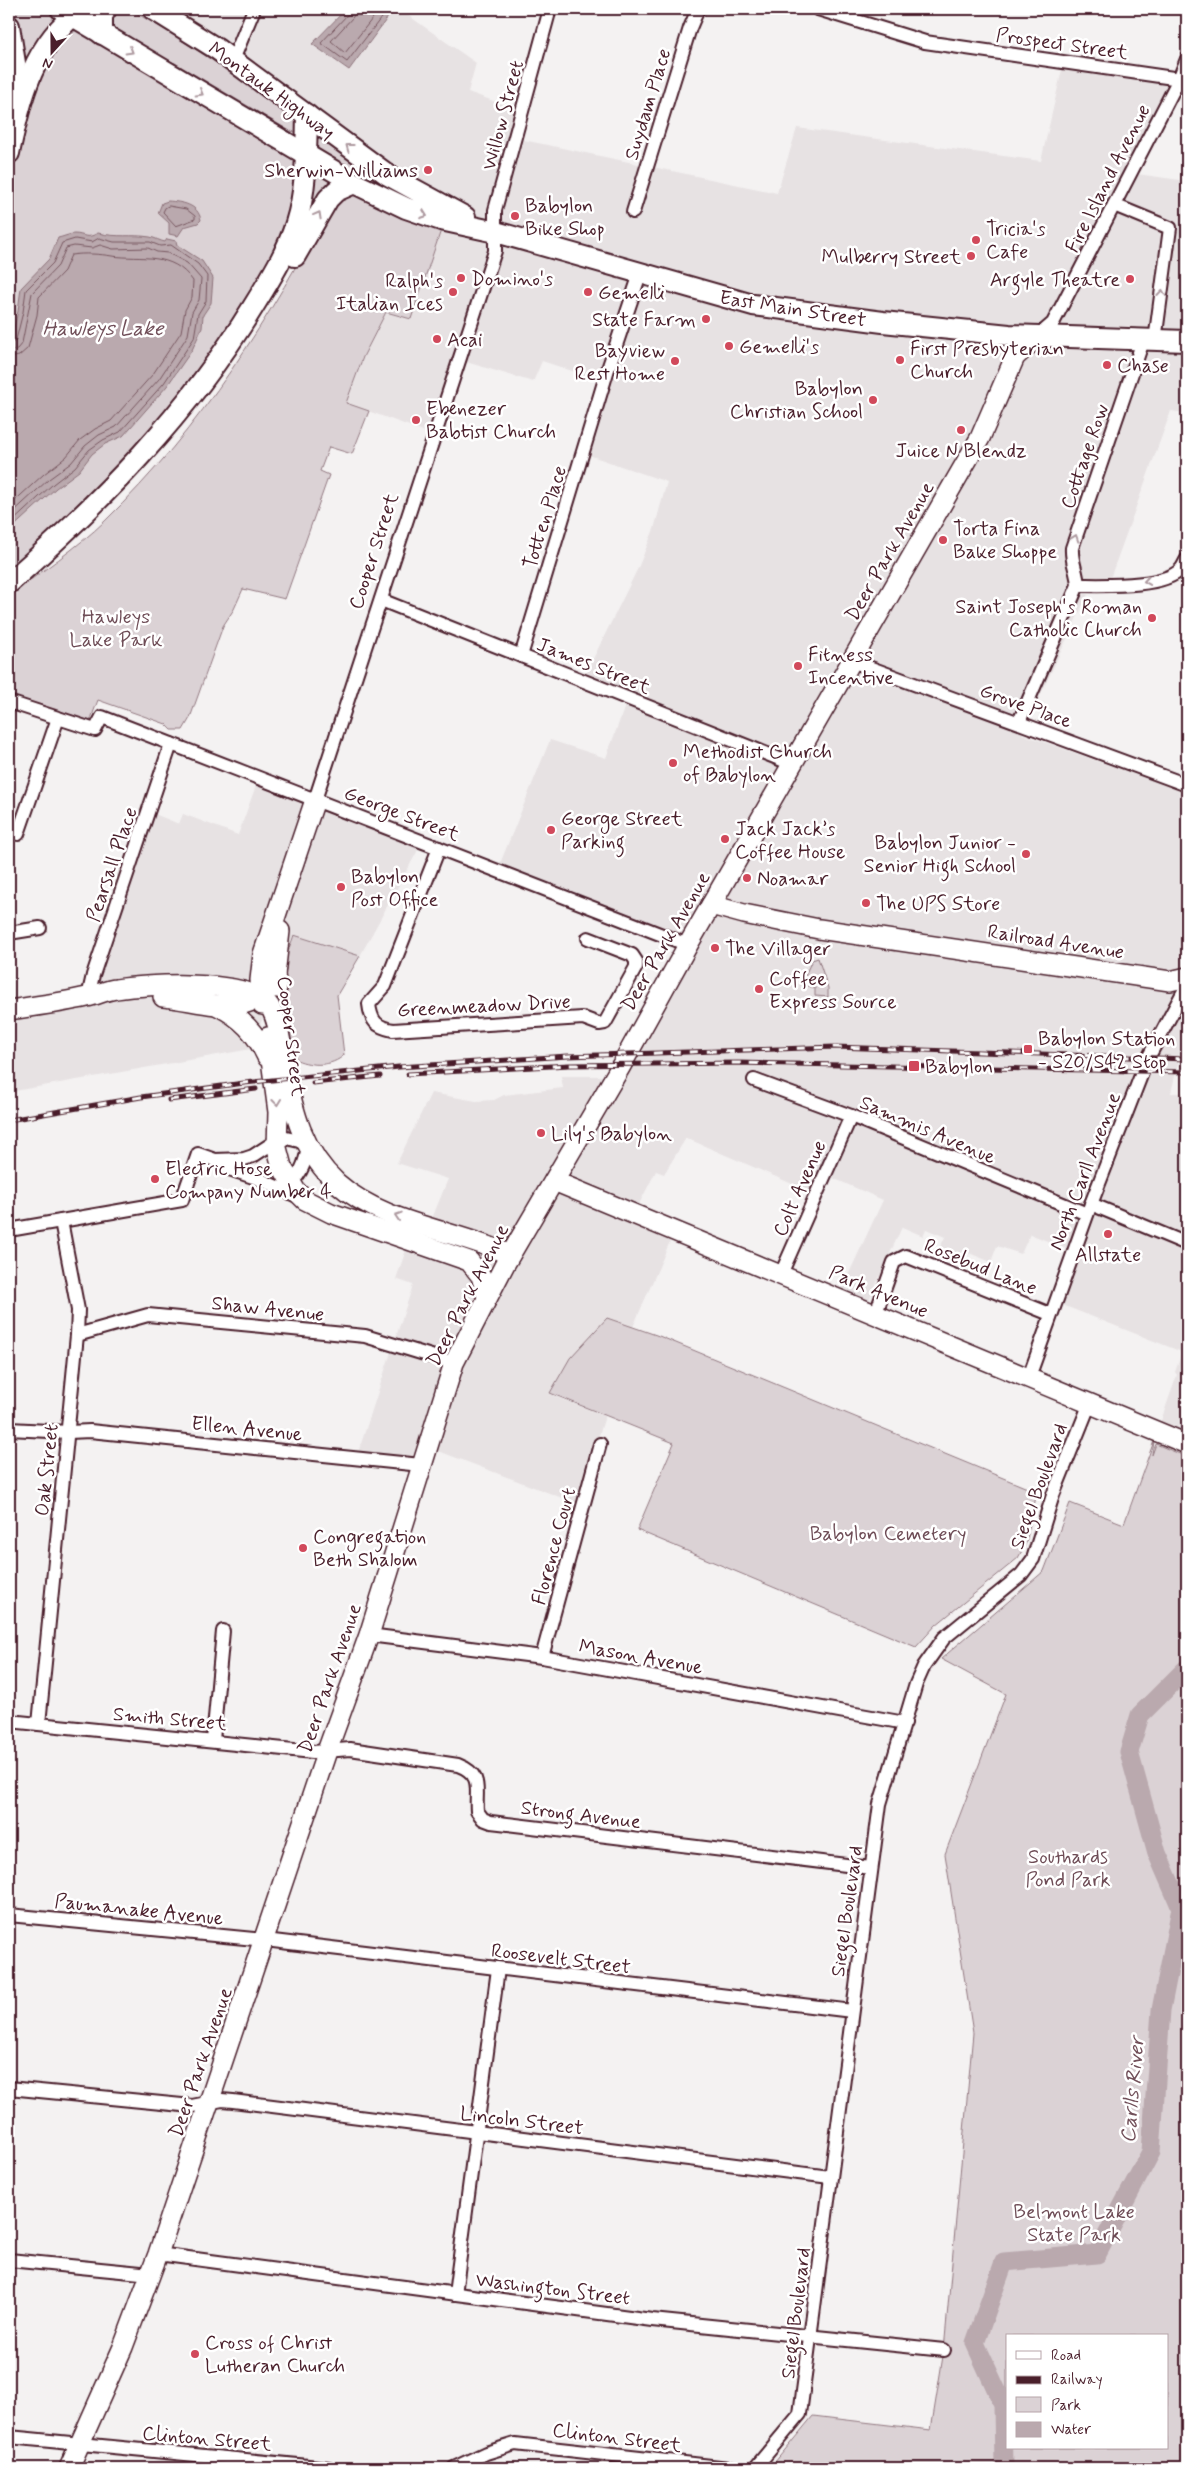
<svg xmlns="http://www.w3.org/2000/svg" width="1196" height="2477" font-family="Mynerve,sans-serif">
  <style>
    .built { fill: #e7e2e3 }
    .green { fill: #dbd2d5; stroke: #927880; fill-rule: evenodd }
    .water { fill: #baa9ae; stroke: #8d727a }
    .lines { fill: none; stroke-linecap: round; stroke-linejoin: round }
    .shore { stroke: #77565f; stroke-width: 1 }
    .river { stroke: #baa9ae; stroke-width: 19 }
    .street-casing { stroke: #4a1f2b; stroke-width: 16 }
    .secondary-casing { stroke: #4a1f2b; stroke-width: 22 }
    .primary-casing { stroke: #4a1f2b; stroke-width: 24 }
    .street { stroke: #fff; stroke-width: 12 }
    .secondary { stroke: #fff; stroke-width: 19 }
    .primary { stroke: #fff; stroke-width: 20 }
    .rail-casing { stroke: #4a1f2b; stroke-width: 5 }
    .rail { stroke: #fff; stroke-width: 3; stroke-dasharray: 9; stroke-linecap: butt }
    .oneway { stroke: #ae9aa0 }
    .poi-dot { fill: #d1495b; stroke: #fff; stroke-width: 2 }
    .labels { text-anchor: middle; stroke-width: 5; stroke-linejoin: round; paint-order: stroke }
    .street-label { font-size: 20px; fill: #4a1f2b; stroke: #fff }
    .poi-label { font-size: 20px; fill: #4a1f2b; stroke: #fff; text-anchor: start }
    .park-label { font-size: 20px; fill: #6e4c56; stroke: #fff }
    .water-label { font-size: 21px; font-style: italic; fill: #714f59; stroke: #fff }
  </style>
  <rect width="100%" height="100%" fill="#f4f2f2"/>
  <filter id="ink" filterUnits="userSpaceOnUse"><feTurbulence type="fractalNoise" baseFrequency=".02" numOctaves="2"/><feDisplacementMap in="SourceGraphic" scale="10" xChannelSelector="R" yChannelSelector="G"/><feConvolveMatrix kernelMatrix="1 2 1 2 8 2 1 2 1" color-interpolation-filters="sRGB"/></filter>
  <g filter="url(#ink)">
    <g class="built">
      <polygon points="97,9 346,9 312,44 349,70 394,9 399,9 476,63 468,92 516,109 509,137 777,193 797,128 1041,161 1064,61 1178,77 1130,173 1187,181 1187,413 1171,411 1105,592 1088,594 1022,734 1187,793 1187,1024 1171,1093 1187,1093 1187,1444 1157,1432 1177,1375 1175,1372 1182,1352 1060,1304 1077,1253 1030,1234 1021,1254 997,1246 991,1262 969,1253 966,1258 940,1247 945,1237 926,1229 923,1236 902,1227 865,1309 838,1297 883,1200 826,1175 820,1196 686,1138 664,1174 656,1171 634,1214 674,1232 633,1327 607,1318 550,1394 605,1416 578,1504 428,1447 422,1466 355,1462 413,1285 396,1279 408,1244 420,1248 448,1179 397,1163 431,1093 476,1101 494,1100 504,1095 563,1088 561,1076 610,1076 685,946 497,871 550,740 606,758 629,695 582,681 638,568 654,529 667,482 583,453 606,382 542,361 533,382 463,361 437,436 346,403 363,357 386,312 410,319 444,219 423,192 238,58"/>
      <polygon points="258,780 424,839 360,956 294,935 251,1049 9,1092 9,998 94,986 152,813 179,824 183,814 238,835"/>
    </g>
    <g class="green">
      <path d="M 12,9 L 46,9 L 58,16 C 42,34 32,51 23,73 L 24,54 Z"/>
      <polygon points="114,9 129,9 169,32 299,117 301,129 296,132 290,131 175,63 154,56 108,29"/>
      <polygon points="76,29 299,161 297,199 278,251 204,368 98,491 9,569 9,180 36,74 69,30 73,33"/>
      <polygon points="318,132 418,202 367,179 317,150"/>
      <polygon points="316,171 340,180 312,209 309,208 313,172"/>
      <path d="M 347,191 L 423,220 L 423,225 L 441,230 L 411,319 L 386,312 L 363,357 L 346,403 L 369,411 L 352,454 L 329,447 L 320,471 L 329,475 L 285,599 L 243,589 L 234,609 L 223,626 L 190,718 L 183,730 L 172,730 L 166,724 L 98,700 L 89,724 L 9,696 L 9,595 C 40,573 78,547 105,521 C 201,428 271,317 332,200 Z"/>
      <path d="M 294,935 L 360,956 L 337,995 L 344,1055 C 332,1067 311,1066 297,1060 C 289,1038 280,979 286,956 C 288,949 292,942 294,935 Z"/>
      <polygon points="818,958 828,988 828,997 815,996 815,988 801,984 812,960"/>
      <polygon points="607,1318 659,1336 1037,1492 1026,1543 1018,1558 936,1625 916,1647 637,1530 674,1443 550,1393 570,1358"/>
      <path d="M 1154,1441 L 1152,1455 L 1156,1444 L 1187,1457 L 1187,2468 L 770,2468 L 813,2416 L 931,2430 L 944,2350 L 973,2033 L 945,1854 L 1006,1694 L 941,1659 L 1044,1571 L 1070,1503 L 1124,1524 ZM 1007,2336 L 1167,2336 L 1167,2448 L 1007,2448 Z"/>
    </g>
    <g class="water">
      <polygon points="346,9 394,9 349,70 312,44"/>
      <path d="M 168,201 C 182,202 198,204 201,220 L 198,223 L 184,227 L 178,236 L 169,234 L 169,223 L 158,213 L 162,203 Z"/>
      <path d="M 98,233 C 118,238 131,234 150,237 C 155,238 160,241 165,242 L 167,239 L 176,241 L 177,245 L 202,261 L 213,278 L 211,303 L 203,315 L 202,328 L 192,350 L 167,386 L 123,436 L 105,444 L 92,454 L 79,471 L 56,488 L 9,531 L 9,349 L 18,311 L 21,288 L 49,259 L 58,238 C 63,237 69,234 74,234 C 85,234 86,240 98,233 Z"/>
    </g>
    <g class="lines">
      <g class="shore">
        <polyline points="349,9 348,14 321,43 347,62 388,9"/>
        <polyline points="355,9 353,17 331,41 345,53 380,9"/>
        <polygon points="169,206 186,209 195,216 195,219 176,226 163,212 165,208"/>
        <polyline points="9,345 16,340 23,312 26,290 53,263 62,243 75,239 92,242 99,238 114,242 150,242 160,246 171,245 198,264 207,276 206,301 198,314 194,338 164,383 120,432 103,440 89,450 75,467 53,484 9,525"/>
        <polyline points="9,351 17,349 22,343 32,293 58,266 66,248 74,246 92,248 100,245 113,249 148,248 157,252 168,253 187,263 201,279 199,300 192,312 188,335 159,379 116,427 99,435 85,446 71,463 49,479 9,516"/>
        <path d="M 9,358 L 19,356 L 28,348 L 37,315 L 39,297 L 64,271 L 71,255 C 84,253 100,254 112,256 C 142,260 172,251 193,281 L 192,297 L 185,310 L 181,332 L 153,374 L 111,421 L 95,429 L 80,440 L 66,457 L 44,474 L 9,506"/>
      </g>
      <polyline class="river" points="1004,2468 1003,2404 975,2343 1004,2262 1097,2254 1151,2152 1161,2010 1181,1908 1157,1853 1129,1752 1140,1715 1187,1668"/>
      <defs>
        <g id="street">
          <polyline points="818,9 925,42 1187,80"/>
          <polyline points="233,60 254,9"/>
          <polyline points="1114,205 1170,228 1155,341"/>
          <polyline points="633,212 690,28 698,9"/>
          <polyline points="1038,336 1053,323 1179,79 1187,59"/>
          <path d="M 1078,585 C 1102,585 1164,588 1181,569 C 1183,567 1185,562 1187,559"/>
          <polyline points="381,600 792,764"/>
          <polyline points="521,656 608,369 640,274"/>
          <polyline points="852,661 1187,785"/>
          <polyline points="9,702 95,730 102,717 688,945"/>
          <path d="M 1019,722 L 1078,585 C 1077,571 1071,561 1072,548 L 1143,341"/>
          <polyline points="315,800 495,251 495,210 550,9"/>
          <polyline points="18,834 58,718"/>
          <path d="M 439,848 L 385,986 L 369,1004 C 371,1021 376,1027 393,1030 L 583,1018 L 599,1024 L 605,1023 L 636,967 L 636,961 L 632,955 L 588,938"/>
          <polyline points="9,933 40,928"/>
          <polyline points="88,997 93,975 171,744"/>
          <polyline points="754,1080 851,1116 1087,1214"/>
          <path d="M 215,1160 L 244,1159 L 253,1156 L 282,1137 L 299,1141 L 308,1146 C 306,1161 301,1177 287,1185"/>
          <polyline points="1091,1204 1187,1244"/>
          <polyline points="9,1230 182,1200 198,1154 215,1160 226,1168 259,1179 299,1197"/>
          <polyline points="781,1274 851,1116"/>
          <polyline points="876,1313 894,1262 906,1256 1050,1314"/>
          <polyline points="77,1335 148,1315 365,1336 454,1363"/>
          <polyline points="1029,1377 1091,1204 1147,1060 1187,985"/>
          <polyline points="9,1429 69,1432 90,1431 421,1465"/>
          <polyline points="369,1635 542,1657 905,1723"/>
          <polyline points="542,1657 600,1444"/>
          <path d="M 9,1721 L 313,1752 L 350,1749 L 458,1765 C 484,1775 475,1790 477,1811 L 483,1819 L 491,1822 L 871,1868"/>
          <polyline points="39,1724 77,1335 78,1310 61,1221"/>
          <polyline points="213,1740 223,1631"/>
          <polyline points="9,1915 265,1940 852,2011"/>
          <polyline points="9,2088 192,2106 222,2100 233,2101 830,2177"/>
          <polyline points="158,2254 652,2320 944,2350"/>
          <polyline points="9,2260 151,2274"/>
          <polyline points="455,2294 498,1969"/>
          <polyline points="9,2437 329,2468"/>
          <polyline points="454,2468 486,2453 515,2444 729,2468"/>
          <polyline points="755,2468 800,2414 880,1804 916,1684 924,1666 944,1638 1021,1575 1033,1559 1053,1495 1090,1403"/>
        </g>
        <g id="secondary">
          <polyline points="711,905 744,914 819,929 1170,981 1187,977"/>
          <polyline points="277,988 275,975 280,931"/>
          <path d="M 163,997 C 202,1000 255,1024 275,975"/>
          <polyline points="262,1005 260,980 263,954 315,800"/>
          <path d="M 218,1006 C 242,1018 256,1033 267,1057"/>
          <path d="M 9,1010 C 35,1006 61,1003 87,997 C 97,995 106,990 116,989 C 147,984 247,979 267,1003 C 279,1016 282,1051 285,1068 C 293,1112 303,1152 337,1183 C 383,1224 456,1230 510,1255"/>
          <polyline points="268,1037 278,1112 277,1148 282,1167 296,1191 305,1200 331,1213 469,1261 481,1276 487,1297"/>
          <polyline points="554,1181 1187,1444"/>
          <polyline points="69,2468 123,2347 158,2254 327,1751 369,1635 454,1363 505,1264 621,1066 688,945 980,438 1015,357 1038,336"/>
        </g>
        <g id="primary">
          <polyline points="61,9 354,183 406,208 441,220 496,232 753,305 883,322 1009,335 1187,341"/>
          <polyline points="153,9 217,49 388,175 465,217"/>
          <polyline points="9,26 15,63 12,103"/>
          <polyline points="102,34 102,16 106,9"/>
          <path d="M 9,153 C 21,98 33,43 82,9"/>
          <polyline points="295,256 328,199 336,191 354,183"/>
          <path d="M 9,583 C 103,500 187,415 253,307 C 269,281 287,253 296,223 C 307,189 306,150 307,115"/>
        </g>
      </defs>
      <use href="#street" class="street-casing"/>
      <use href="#secondary" class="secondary-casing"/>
      <use href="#primary" class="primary-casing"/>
      <use href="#street" class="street"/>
      <use href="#secondary" class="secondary"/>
      <use href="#primary" class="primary"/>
      <defs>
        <g id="rail">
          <polyline points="408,1074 569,1065 738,1063 1187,1072"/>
          <polyline points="313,1083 380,1076"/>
          <polyline points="169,1100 256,1089"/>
          <polyline points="9,1120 141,1097 244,1083 399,1067 568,1056 835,1047 1187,1059"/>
        </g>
      </defs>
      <use href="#rail" class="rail-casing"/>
      <use href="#rail" class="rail"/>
    </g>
    <defs><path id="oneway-chevron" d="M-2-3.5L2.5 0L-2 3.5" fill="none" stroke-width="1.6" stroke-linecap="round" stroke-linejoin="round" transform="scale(1.25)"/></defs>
    <g class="oneway">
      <use href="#oneway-chevron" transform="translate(130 51) rotate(31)"/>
      <use href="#oneway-chevron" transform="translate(200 93) rotate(30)"/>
      <use href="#oneway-chevron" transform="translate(349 147) rotate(-143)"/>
      <use href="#oneway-chevron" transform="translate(318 215) rotate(-61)"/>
      <use href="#oneway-chevron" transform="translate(424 215) rotate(20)"/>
      <use href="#oneway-chevron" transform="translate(1162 293) rotate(-83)"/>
      <use href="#oneway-chevron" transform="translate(1075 538) rotate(-71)"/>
      <use href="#oneway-chevron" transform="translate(1147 581) rotate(172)"/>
      <use href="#oneway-chevron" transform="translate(277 1102) rotate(83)"/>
      <use href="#oneway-chevron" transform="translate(398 1216) rotate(-162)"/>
    </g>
  </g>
  <g class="poi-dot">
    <circle cx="428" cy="170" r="5"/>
    <circle cx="515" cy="216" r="5"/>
    <circle cx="976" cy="240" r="5"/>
    <circle cx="971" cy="256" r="5"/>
    <circle cx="461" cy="278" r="5"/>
    <circle cx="1130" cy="279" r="5"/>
    <circle cx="453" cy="292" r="5"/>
    <circle cx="588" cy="292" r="5"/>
    <circle cx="706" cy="319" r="5"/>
    <circle cx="437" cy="339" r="5"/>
    <circle cx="729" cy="346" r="5"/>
    <circle cx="900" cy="360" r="5"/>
    <circle cx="675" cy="361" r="5"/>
    <circle cx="1107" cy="365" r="5"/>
    <circle cx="873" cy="400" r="5"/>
    <circle cx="416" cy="420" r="5"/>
    <circle cx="961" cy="430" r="5"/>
    <circle cx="943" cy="540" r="5"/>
    <circle cx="1152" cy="618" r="5"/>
    <circle cx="798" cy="666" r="5"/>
    <circle cx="673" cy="763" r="5"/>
    <circle cx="551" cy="830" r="5"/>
    <circle cx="725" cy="839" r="5"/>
    <circle cx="1026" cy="854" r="5"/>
    <circle cx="747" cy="878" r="5"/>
    <circle cx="341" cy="887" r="5"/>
    <circle cx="866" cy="903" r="5"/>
    <circle cx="715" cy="948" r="5"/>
    <circle cx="759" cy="989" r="5"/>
    <rect x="1023" y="1044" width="10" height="10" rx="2.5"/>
    <rect x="908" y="1060" width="12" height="12" rx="2.5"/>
    <circle cx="541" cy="1133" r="5"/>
    <circle cx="155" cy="1179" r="5"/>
    <circle cx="1108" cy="1234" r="5"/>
    <circle cx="303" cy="1548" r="5"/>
    <circle cx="195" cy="2354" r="5"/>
  </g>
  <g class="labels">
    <g class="street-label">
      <text transform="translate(1062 43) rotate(8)" y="7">Prospect Street</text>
      <text transform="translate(272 90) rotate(36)" y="7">Montauk Highway</text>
      <text transform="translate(647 104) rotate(-73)" y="7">Suydam Place</text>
      <text transform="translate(502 115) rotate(-75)" y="7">Willow Street</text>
      <text transform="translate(1107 178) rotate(-63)" y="7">Fire Island Avenue</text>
      <text transform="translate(793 308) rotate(9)" y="7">East Main Street</text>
      <text transform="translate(1084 456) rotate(-71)" y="7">Cottage Row</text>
      <text transform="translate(544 517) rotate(-73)" y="7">Totten Place</text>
      <text transform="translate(373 551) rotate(-72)" y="7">Cooper Street</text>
      <text transform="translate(889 551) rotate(-60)" y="7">Deer Park Avenue</text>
      <text transform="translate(594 665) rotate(22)" y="7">James Street</text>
      <text transform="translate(1026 705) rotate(20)" y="7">Grove Place</text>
      <text transform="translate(402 813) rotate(21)" y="7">George Street</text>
      <text transform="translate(111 864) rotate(-71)" y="7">Pearsall Place</text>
      <text transform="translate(665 941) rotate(-60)" y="7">Deer Park Avenue</text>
      <text transform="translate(1056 941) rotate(9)" y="7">Railroad Avenue</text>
      <text transform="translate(484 1005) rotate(-3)" y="7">Greenmeadow Drive</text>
      <text transform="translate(292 1036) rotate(83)" y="7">Cooper Street</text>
      <text transform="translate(928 1129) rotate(23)" y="7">Sammis Avenue</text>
      <text transform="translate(1084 1171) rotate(-69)" y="7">North Carll Avenue</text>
      <text transform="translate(799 1188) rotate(-66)" y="7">Colt Avenue</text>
      <text transform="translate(981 1266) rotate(22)" y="7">Rosebud Lane</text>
      <text transform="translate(879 1291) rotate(23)" y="7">Park Avenue</text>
      <text transform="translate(467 1295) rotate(-63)" y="7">Deer Park Avenue</text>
      <text transform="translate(268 1308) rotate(6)" y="7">Shaw Avenue</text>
      <text transform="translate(247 1428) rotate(6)" y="7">Ellen Avenue</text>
      <text transform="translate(46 1470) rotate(-84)" y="7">Oak Street</text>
      <text transform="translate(1038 1486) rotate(-70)" y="7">Siegel Boulevard</text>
      <text transform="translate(553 1546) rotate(-75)" y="7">Florence Court</text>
      <text transform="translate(641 1656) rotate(10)" y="7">Mason Avenue</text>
      <text transform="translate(329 1678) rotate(-71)" y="7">Deer Park Avenue</text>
      <text transform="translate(170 1718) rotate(5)" y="7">Smith Street</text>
      <text transform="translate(581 1814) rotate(7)" y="7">Strong Avenue</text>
      <text transform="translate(139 1909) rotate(6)" y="7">Paumanake Avenue</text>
      <text transform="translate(846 1911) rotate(-82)" y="7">Siegel Boulevard</text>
      <text transform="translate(561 1958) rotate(7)" y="7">Roosevelt Street</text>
      <text transform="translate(200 2062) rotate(-71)" y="7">Deer Park Avenue</text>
      <text transform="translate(522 2120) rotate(7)" y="7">Lincoln Street</text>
      <text transform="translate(553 2288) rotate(7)" y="7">Washington Street</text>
      <text transform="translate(795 2313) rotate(-83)" y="7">Siegel Boulevard</text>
      <text transform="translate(617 2437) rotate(7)" y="7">Clinton Street</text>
      <text transform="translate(207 2438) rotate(5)" y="7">Clinton Street</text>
    </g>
    <g class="poi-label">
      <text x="418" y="177" text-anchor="end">Sherwin-Williams</text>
      <text x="525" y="212">Babylon<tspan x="525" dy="23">Bike Shop</tspan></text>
      <text x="986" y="235">Tricia's<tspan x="986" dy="23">Cafe</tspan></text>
      <text x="961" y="263" text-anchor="end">Mulberry Street</text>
      <text x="471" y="285">Domino's</text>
      <text x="1120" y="286" text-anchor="end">Argyle Theatre</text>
      <text x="443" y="287" text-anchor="end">Ralph's<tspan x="443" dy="23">Italian Ices</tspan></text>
      <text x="598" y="299">Gemelli</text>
      <text x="696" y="326" text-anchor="end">State Farm</text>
      <text x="447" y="346">Acai</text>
      <text x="739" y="353">Gemelli's</text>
      <text x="910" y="355">First Presbyterian<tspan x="910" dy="23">Church</tspan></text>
      <text x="665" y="357" text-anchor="end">Bayview<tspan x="665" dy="23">Rest Home</tspan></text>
      <text x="1117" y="372">Chase</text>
      <text x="863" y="395" text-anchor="end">Babylon<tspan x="863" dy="23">Christian School</tspan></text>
      <text x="426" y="415">Ebenezer<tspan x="426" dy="23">Babtist Church</tspan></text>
      <text x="961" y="457" text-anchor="middle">Juice N Blendz</text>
      <text x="953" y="535">Torta Fina<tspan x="953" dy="23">Bake Shoppe</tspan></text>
      <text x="1142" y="613" text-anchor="end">Saint Joseph's Roman<tspan x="1142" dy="23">Catholic Church</tspan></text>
      <text x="808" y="661">Fitness<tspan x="808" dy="23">Incentive</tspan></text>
      <text x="683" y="758">Methodist Church<tspan x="683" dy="23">of Babylon</tspan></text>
      <text x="561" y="825">George Street<tspan x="561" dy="23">Parking</tspan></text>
      <text x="735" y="835">Jack Jack’s<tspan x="735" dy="23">Coffee House</tspan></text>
      <text x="1016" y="849" text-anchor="end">Babylon Junior -<tspan x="1016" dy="23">Senior High School</tspan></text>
      <text x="351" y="883">Babylon<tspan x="351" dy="23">Post Office</tspan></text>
      <text x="757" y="885">Noamar</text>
      <text x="876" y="910">The UPS Store</text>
      <text x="725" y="955">The Villager</text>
      <text x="769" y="985">Coffee<tspan x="769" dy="23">Express Source</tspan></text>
      <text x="1038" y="1045">Babylon Station<tspan x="1038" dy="23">- S20/S42 Stop</tspan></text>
      <text x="925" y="1073">Babylon</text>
      <text x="551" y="1140">Lily's Babylon</text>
      <text x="165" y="1175">Electric Hose<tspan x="165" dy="23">Company Number 4</tspan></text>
      <text x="1108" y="1261" text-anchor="middle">Allstate</text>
      <text x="313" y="1543">Congregation<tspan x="313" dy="23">Beth Shalom</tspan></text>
      <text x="205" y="2349">Cross of Christ<tspan x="205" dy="23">Lutheran Church</tspan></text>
    </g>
    <g class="park-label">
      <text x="116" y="623">Hawleys<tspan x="116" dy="23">Lake Park</tspan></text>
      <text x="888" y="1540">Babylon Cemetery</text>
      <text x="1068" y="1863">Southards<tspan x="1068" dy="23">Pond Park</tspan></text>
      <text x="1074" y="2218">Belmont Lake<tspan x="1074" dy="23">State Park</tspan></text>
    </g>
    <g class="water-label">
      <text x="103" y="335">Hawleys Lake</text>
      <text transform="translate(1132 2090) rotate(-85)" y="7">Carlls River</text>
    </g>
  </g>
  <rect width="1196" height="2477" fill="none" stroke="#fff" stroke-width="30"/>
  <rect x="15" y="15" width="1166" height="2447" fill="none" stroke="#4a1f2b" stroke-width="2" filter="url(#ink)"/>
  <rect x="1006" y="2334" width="162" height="115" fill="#ffffff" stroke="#b7a5aa"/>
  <rect x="1016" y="2351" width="25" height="8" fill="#ffffff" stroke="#b7a5aa"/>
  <text x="1051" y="2360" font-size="15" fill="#4a1f2b">Road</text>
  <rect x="1016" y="2376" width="25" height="8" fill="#4a1f2b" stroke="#b7a5aa"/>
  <text x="1051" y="2384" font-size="15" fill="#4a1f2b">Railway</text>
  <rect x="1016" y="2397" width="25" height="15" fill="#dbd2d5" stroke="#b7a5aa"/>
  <text x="1051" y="2410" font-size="15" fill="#4a1f2b">Park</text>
  <rect x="1016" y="2422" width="25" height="15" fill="#baa9ae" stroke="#b7a5aa"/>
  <text x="1051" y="2434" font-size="15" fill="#4a1f2b">Water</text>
  <g transform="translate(52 52) rotate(201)" stroke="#ffffff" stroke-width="4" paint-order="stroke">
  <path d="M0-4L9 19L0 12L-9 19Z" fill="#4a1f2b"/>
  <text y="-8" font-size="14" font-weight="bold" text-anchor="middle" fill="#4a1f2b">N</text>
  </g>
</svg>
